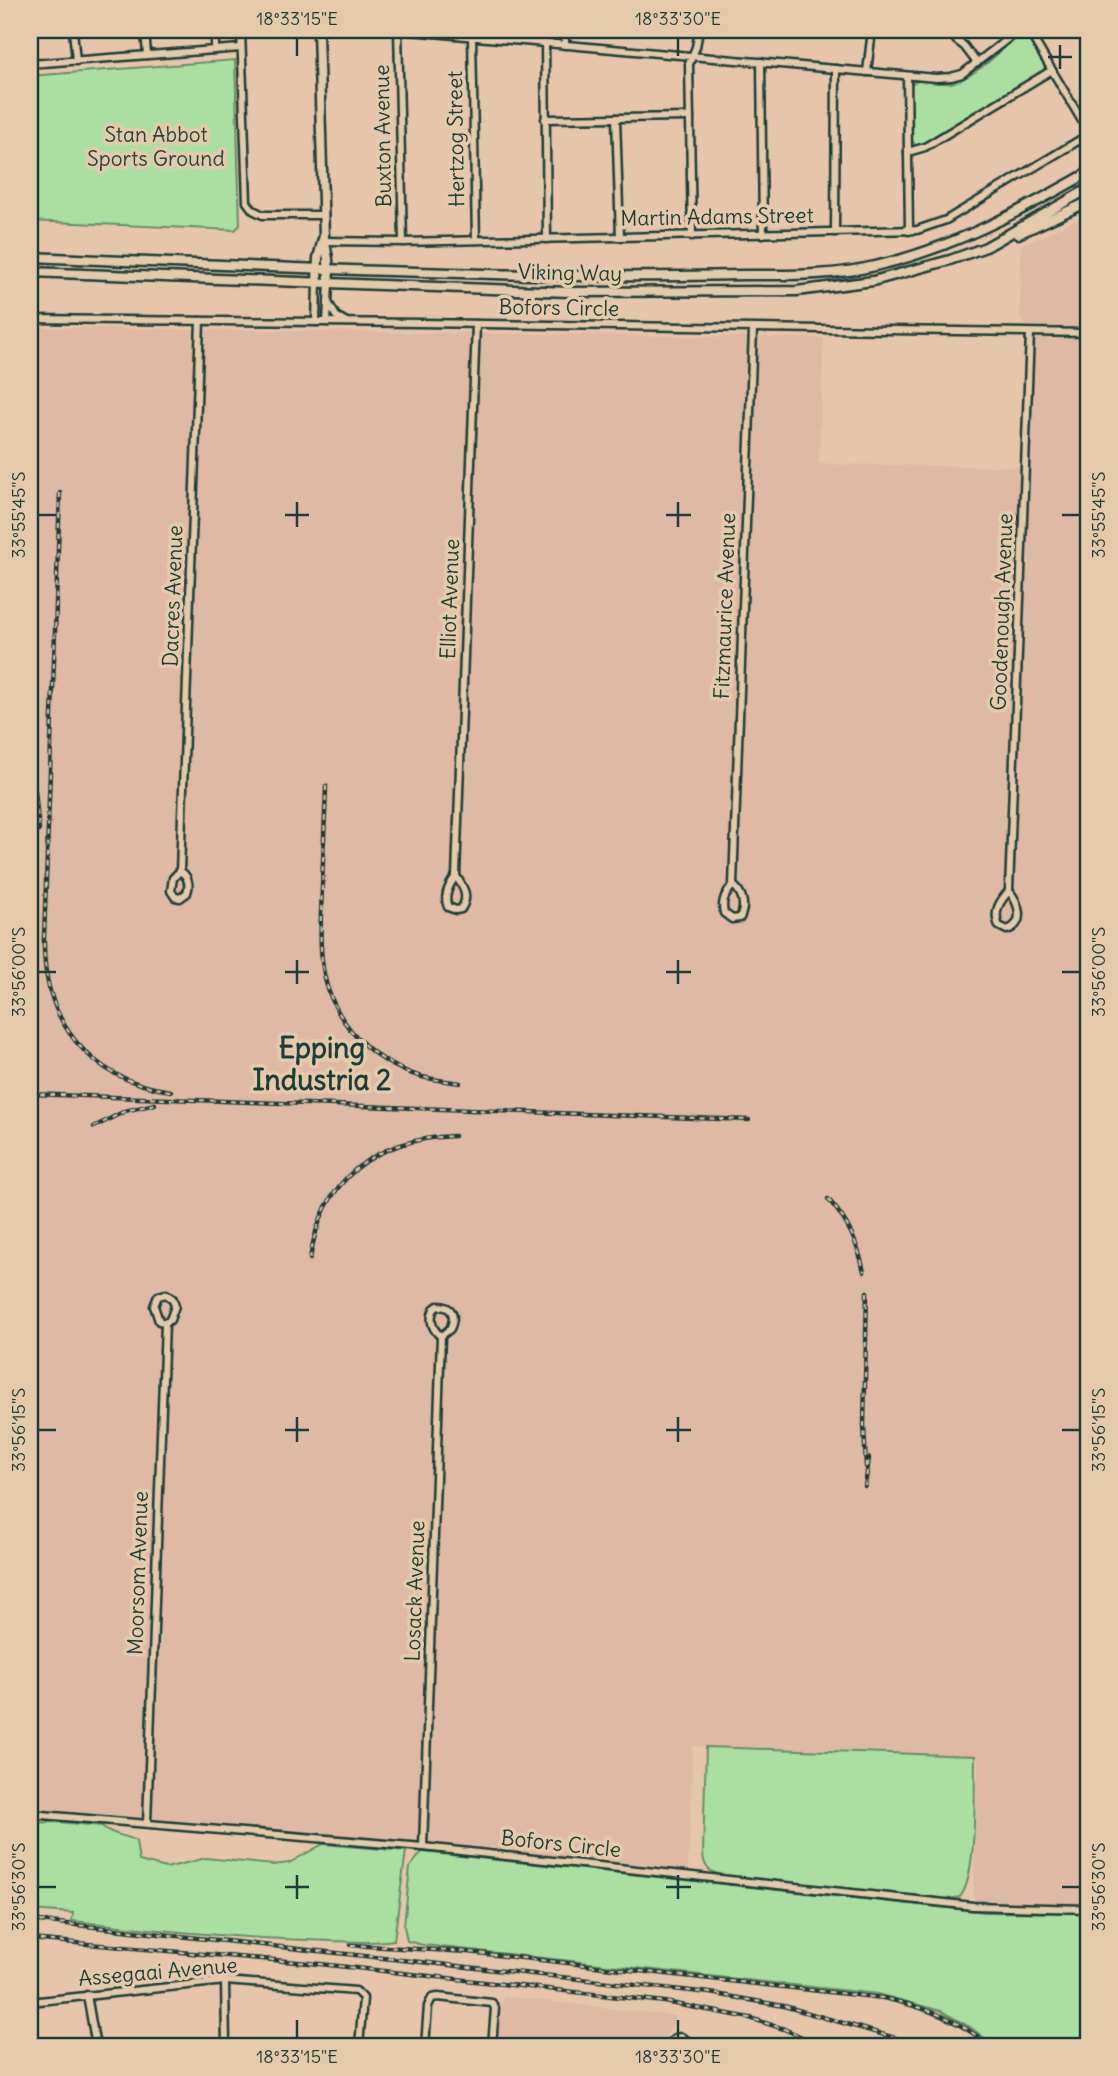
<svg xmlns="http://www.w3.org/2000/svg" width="1118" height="2076" font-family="Delius,sans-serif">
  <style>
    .built { fill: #debaa5 }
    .green { fill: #abdfa1; stroke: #658e6a; stroke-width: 2 }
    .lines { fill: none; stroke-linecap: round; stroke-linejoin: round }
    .street-casing { stroke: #1f3d34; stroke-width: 11 }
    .secondary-casing { stroke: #1f3d34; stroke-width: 13 }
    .street { stroke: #e3caab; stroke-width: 6 }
    .secondary { stroke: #e3caab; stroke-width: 8 }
    .rail-casing { stroke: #1f3d34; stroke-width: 4.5 }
    .rail { stroke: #e3caab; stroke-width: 2; stroke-dasharray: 5; stroke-linecap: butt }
    .ticks { fill: none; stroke: #1f3d34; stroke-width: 2.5 }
    .labels { text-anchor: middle; stroke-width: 7; stroke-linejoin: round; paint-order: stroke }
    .park-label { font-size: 21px; fill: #264539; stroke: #e3caab }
    .street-label { font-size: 21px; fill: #1f3d34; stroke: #e3caab }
    .district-label { font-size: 28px; font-weight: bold; fill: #1f3d34; stroke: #e3caab }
    .neatline { fill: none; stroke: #1f3d34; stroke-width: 2.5 }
    .ticks-label { font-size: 18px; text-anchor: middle; fill: #1f3d34 }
  </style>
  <rect width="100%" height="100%" fill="#e6c6ab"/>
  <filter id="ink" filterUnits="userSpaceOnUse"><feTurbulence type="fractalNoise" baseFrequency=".0143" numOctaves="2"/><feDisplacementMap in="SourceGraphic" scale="14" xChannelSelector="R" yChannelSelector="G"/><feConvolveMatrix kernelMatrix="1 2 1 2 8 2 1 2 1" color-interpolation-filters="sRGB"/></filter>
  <g filter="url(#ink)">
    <g class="built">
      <polygon points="1088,214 1088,1909 973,1906 978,1756 693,1746 688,1869 129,1816 30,1809 30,327 824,338 819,464 1025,467 1030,333 1020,316 1021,245"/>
      <polygon points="503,1996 677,2016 660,2046 498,2046"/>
    </g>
    <g class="green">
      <path d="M 1024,33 L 1028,35 L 1045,63 L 1044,71 L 922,146 C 916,146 914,145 911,139 L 910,88 L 912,83 C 924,77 938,85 951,83 C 975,78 1001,50 1020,34 Z"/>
      <polygon points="235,60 240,225 235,230 30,221 30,76"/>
      <path d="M 706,1747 L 975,1756 C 974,1786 978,1876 960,1897 L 948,1899 L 722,1875 C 709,1872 704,1868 703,1853 Z"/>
      <path d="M 57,1822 L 102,1826 C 112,1836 124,1834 136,1841 L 139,1861 L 166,1868 L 206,1858 L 273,1865 L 289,1863 L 323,1844 L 406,1851 L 394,1940 C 366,1944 336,1941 308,1940 C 229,1938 151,1929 72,1921 L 73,1913 L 30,1910 L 30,1823 Z"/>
      <polygon points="422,1852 985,1912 1088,1913 1088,2043 1065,2046 995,2046 970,2027 941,2011 877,1994 423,1945 407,1941 404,1926 410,1867"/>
    </g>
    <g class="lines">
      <defs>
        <g id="street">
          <polyline points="73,30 76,61"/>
          <polyline points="145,30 147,55"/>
          <polyline points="215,30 215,50"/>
          <polyline points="241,30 247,202 253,210 263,215 324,215"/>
          <polyline points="398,30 403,242"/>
          <polyline points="399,30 936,78 951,77 962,74 1019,30"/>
          <polyline points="1028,30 1088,131"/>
          <polyline points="472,36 476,240"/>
          <polyline points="956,40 964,46 977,63"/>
          <polyline points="545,43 547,239"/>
          <polyline points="565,45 565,30"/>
          <polyline points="761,62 763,234"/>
          <polyline points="30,64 241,48"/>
          <polyline points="867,72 872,30"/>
          <polyline points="907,76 909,231"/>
          <polyline points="616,118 620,237"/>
          <polyline points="545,119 690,117"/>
          <polyline points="908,152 925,147 1052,70"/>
          <polyline points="835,232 836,69"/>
          <polyline points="692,236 689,64 696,47 699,30"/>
          <polyline points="322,241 403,242 917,230 946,220 1088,135"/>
          <polyline points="329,304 336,316 345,321"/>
          <polyline points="30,319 421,323 1088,333"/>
          <polyline points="316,322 317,283"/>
          <polyline points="327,322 329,283"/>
          <polyline points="180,871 200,321"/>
          <path d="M 180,871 C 188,876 190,884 187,893 L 180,898 L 175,897 L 171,891 L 173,878 Z"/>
          <polyline points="456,876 476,324"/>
          <path d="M 456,876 C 463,887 470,896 461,909 L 456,910 L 448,907 C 443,896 449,885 456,876 Z"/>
          <polyline points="733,885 753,329"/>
          <path d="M 733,885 C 743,893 746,906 740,918 L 732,919 L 724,913 C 721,901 725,895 733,885 Z"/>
          <polyline points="1009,891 1030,333"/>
          <path d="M 1009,891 C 1019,903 1026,924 1007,930 L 999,926 C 993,912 999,902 1009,891 Z"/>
          <polygon points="166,1294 173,1299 175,1306 170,1320 165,1323 159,1321 154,1306 158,1296"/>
          <path d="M 438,1306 C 453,1306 456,1316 450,1329 L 441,1336 C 432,1330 429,1319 434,1309 Z"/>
          <polyline points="30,1814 423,1847 973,1906 1088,1909"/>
          <polyline points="147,1823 165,1323"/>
          <polyline points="423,1847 441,1336"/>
          <polyline points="225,1981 226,2046"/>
          <polyline points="87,1995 96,2046"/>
          <polyline points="30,2002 225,1981 356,1991 363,1998 359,2046"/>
          <polyline points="425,2046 428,2006 432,1998 438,1997 492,2003 495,2008 492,2046"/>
          <polyline points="668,2046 675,2038 681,2037 696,2046"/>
        </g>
        <g id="secondary">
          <polyline points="318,30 324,237 328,259 329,283"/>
          <polyline points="1018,234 1088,202"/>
          <path d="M 30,257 C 216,265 402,273 588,276 C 641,277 693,276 746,275 C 788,275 833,276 875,266 C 951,249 1021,211 1088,173"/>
          <polyline points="30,272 570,292 797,291 873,281 950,260 986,247 1088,189"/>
          <polyline points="317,283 318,258 323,239"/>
        </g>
      </defs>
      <use href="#street" class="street-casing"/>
      <use href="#secondary" class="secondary-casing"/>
      <use href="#street" class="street"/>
      <use href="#secondary" class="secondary"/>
      <defs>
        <g id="rail">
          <path d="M 60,493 L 44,938 C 42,1020 88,1080 171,1091"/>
          <path d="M 326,786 C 325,820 323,854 322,888 C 321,915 319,942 323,968 C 331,1021 372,1063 422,1077 C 435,1080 447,1081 460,1083"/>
          <polyline points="35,791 39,830"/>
          <polyline points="30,1094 749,1120"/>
          <polyline points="94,1127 125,1111 155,1104"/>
          <path d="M 828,1199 C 848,1221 858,1244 864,1272"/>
          <path d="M 310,1259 C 322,1178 375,1139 454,1136"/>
          <polyline points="866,1467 864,1425 867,1292"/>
          <polyline points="865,1486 869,1458"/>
          <polyline points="30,1920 710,1993 784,2006 923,2046"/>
          <polyline points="30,1939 320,1964 665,2002 750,2018 784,2029 822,2046"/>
          <path d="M 351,1945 L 468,1952 L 883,1998 C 921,2006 960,2019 989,2046"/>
          <polyline points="1086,2046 1088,2046"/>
        </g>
      </defs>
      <use href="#rail" class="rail-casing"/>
      <use href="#rail" class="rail"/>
    </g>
  </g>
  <path class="ticks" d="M 297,38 L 297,56M 678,38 L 678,56M 1060,45 L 1060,69M 1048,57 L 1072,57M 297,502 L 297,527M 678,502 L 678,527M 38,515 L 56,515M 285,515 L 309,515M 666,515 L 691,515M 1062,515 L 1080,515M 297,960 L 297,984M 678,960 L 678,984M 38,972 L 56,972M 285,972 L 309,972M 666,972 L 691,972M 1062,972 L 1080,972M 297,1417 L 297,1442M 678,1417 L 678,1442M 38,1430 L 56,1430M 285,1430 L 309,1430M 666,1430 L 691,1430M 1062,1430 L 1080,1430M 297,1875 L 297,1899M 678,1875 L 678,1899M 38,1887 L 56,1887M 285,1887 L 309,1887M 666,1887 L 691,1887M 1062,1887 L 1080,1887M 297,2020 L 297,2038M 678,2020 L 678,2038"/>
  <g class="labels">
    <g class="park-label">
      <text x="156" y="142">Stan Abbot<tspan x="156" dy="24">Sports Ground</tspan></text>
    </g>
    <g class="street-label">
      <text transform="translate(383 136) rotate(-91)" y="7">Buxton Avenue</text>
      <text transform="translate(456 139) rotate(-91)" y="7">Hertzog Street</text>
      <text transform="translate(717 217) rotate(-1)" y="7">Martin Adams Street</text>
      <text transform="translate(570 273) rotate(1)" y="7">Viking Way</text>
      <text transform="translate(559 308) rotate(1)" y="7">Bofors Circle</text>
      <text transform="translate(173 596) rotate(-88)" y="7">Dacres Avenue</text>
      <text transform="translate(450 599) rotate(-88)" y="7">Elliot Avenue</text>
      <text transform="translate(725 606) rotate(-88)" y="7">Fitzmaurice Avenue</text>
      <text transform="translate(1002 612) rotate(-88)" y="7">Goodenough Avenue</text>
      <text transform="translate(138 1573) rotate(-88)" y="7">Moorsom Avenue</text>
      <text transform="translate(415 1591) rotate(-88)" y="7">Losack Avenue</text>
      <text transform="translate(561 1844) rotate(6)" y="7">Bofors Circle</text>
      <text transform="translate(158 1972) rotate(-5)" y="7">Assegaai Avenue</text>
    </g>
    <g class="district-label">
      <text x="322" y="1058">Epping<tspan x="322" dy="32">Industria 2</tspan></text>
    </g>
  </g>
  <rect width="1118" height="2076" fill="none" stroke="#e3caab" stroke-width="77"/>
  <rect x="38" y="38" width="1042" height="2000" class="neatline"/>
  <g class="ticks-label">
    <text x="297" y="25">18°33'15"E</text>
    <text x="678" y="25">18°33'30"E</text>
    <text transform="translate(19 515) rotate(-90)" y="6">33°55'45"S</text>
    <text transform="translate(1099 515) rotate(-90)" y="6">33°55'45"S</text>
    <text transform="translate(19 972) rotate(-90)" y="6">33°56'00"S</text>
    <text transform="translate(1099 972) rotate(-90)" y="6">33°56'00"S</text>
    <text transform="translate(19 1430) rotate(-90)" y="6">33°56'15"S</text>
    <text transform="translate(1099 1430) rotate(-90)" y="6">33°56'15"S</text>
    <text transform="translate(19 1887) rotate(-90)" y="6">33°56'30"S</text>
    <text transform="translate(1099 1887) rotate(-90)" y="6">33°56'30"S</text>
    <text x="297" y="2063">18°33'15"E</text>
    <text x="678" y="2063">18°33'30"E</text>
  </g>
</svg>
